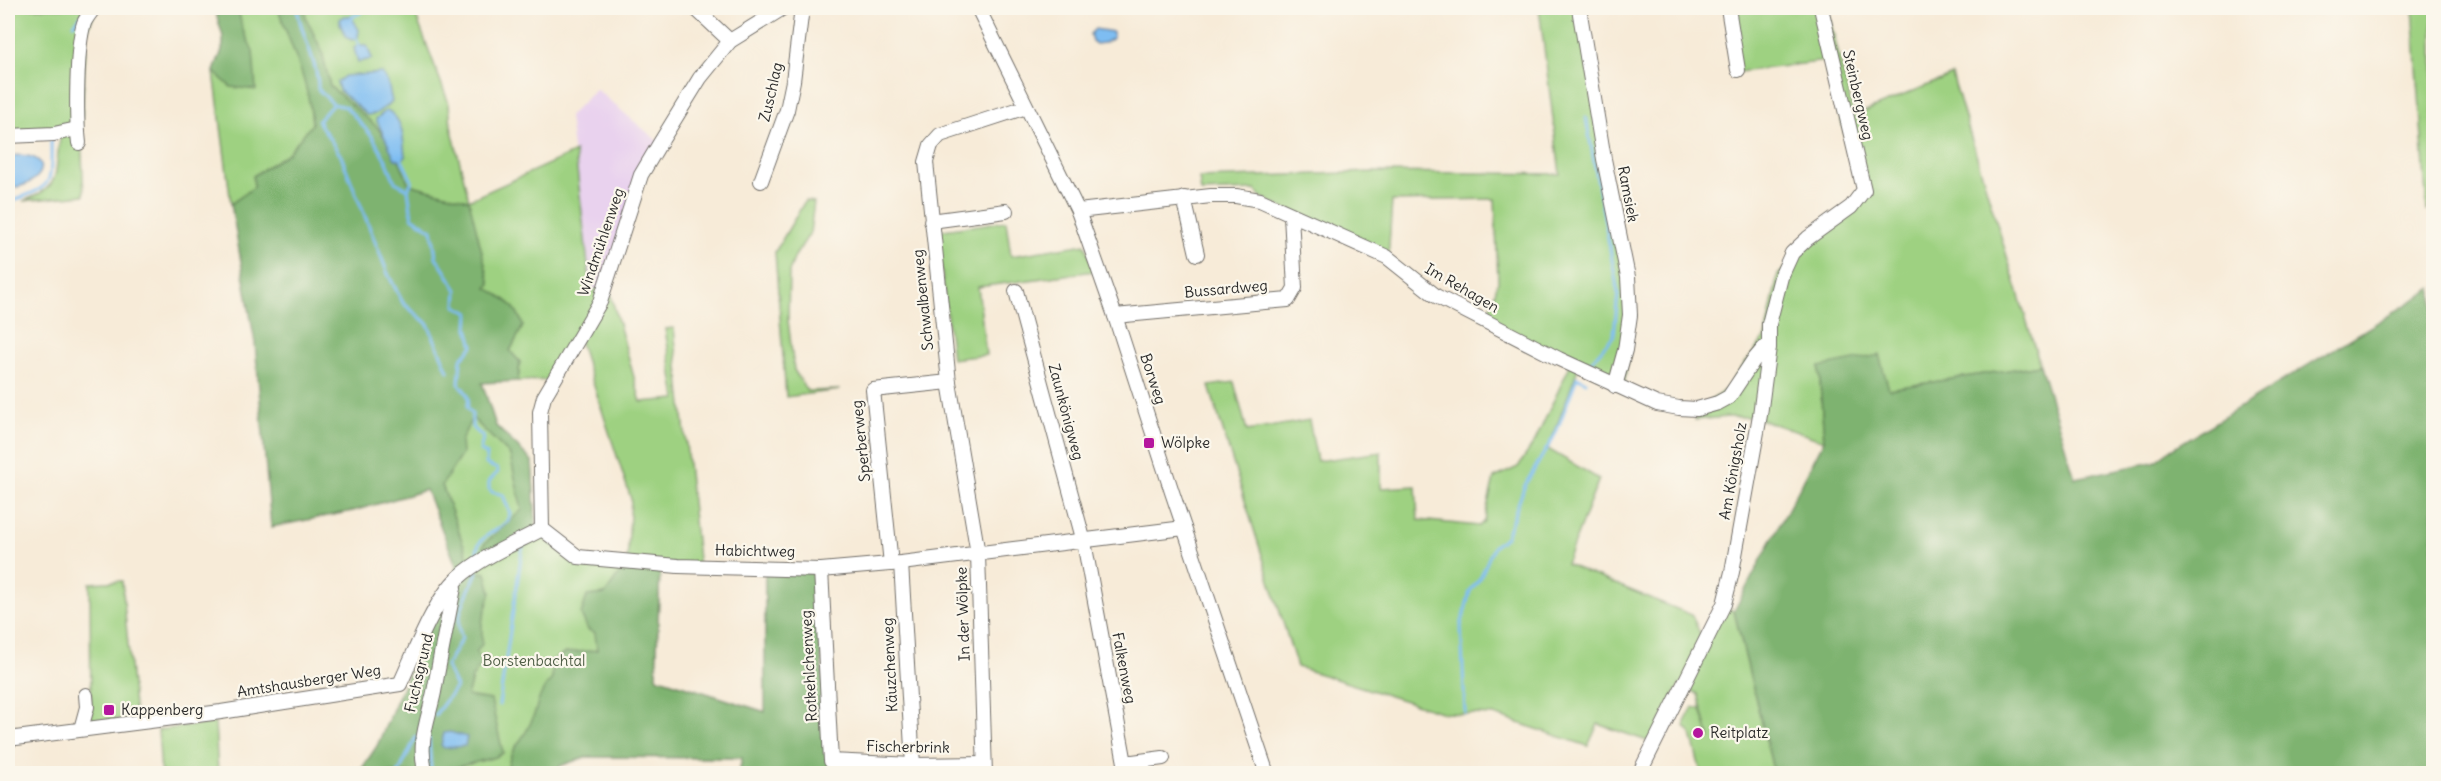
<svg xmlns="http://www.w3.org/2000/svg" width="2441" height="781" font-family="Delius,sans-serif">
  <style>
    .built { fill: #e9d2ee }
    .green { fill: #9ed181; stroke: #647e56; stroke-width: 1.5; fill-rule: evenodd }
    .forest { fill: #7eb36f; stroke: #546f4d; stroke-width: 1.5 }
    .water { fill: #7ebdf2; stroke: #54748e; stroke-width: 1.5 }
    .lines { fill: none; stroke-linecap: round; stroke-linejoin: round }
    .stream { stroke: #7ebdf2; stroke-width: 3 }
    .minor-casing { stroke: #726e68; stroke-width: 16 }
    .minor { stroke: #fff; stroke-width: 14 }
    .poi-dot { fill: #b5179e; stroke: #fbf7ec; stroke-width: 2 }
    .labels { text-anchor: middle; stroke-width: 4.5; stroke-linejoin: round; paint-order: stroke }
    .street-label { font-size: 15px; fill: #2b2b2b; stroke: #fbf7ec }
    .poi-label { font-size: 15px; fill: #2b2b2b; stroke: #fbf7ec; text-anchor: start }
    .park-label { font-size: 15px; fill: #4e5d45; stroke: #fbf7ec }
  </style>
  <rect width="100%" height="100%" fill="#fbf7ec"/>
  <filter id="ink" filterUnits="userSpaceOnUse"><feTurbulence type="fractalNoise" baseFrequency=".0167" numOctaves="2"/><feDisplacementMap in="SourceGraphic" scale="12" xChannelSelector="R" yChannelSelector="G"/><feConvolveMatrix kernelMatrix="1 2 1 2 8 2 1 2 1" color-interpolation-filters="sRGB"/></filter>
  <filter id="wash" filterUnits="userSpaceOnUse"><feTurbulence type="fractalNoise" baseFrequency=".008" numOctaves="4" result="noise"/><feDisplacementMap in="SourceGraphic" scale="24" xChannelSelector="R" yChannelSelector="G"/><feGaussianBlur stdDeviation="1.35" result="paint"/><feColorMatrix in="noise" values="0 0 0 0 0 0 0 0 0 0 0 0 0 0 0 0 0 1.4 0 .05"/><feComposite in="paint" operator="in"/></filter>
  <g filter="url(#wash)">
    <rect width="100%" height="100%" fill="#f7ebd8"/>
    <polygon class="built" points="596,89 661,144 643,177 608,285 591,292 569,116"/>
    <g class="green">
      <path d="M 8,8 L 96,8 L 86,35 L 81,136 L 84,195 L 23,201 C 66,185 52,173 61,135 L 8,131 Z"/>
      <path d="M 216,8 L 413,8 L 449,104 L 451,126 L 469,200 L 575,152 L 591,291 L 608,285 L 641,402 L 676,399 L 665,329 L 674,328 L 699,569 L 660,568 L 656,677 L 766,712 L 765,571 L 828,762 L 739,773 L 742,758 L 585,757 L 560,766 L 555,773 L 359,773 L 377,746 L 434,616 L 472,571 L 442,485 L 353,511 L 339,503 L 253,176 L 254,187 L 231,204 L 214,72 C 217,61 225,49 223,37 C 221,27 216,19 216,8 ZM 523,326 L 510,351 L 520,362 L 518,381 L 551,380 L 578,337 L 631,499 L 627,564 L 576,562 L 536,528 L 532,461 L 496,426 L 482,383 Z"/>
      <polygon points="1539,8 1580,8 1632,315 1624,389 1579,366 1548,449 1599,479 1566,564 1692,615 1702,638 1718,604 1734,611 1774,773 1701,773 1691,734 1685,727 1685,722 1693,707 1701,709 1710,739 1698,694 1680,684 1650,742 1598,724 1588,746 1494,715 1444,713 1297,667 1209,386 1234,382 1247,431 1309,420 1317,461 1381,452 1381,488 1416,486 1418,520 1479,526 1484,521 1494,478 1518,467 1535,441 1571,363 1487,319 1498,282 1495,199 1392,201 1388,261 1261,197 1255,190 1201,192 1199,178 1375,172 1560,174"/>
      <polygon points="1730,8 1827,8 1854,116 1952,75 2040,365 1889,389 1819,367 1824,441 1753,417 1728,417 1695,420 1696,406 1709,402 1726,389 1765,337 1778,275 1849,207 1861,188 1841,121 1826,61 1739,72"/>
      <polygon points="2413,8 2433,8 2434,207 2427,211"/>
      <polygon points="805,201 814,202 810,233 795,256 789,272 788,320 794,370 807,391 840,390 786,397 775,252"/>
      <polygon points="1006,221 1011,256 1085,244 1095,271 978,287 986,355 952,359 937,231"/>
      <polygon points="122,581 135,717 91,723 90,583"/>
      <polygon points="215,723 218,773 161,773 158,730"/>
    </g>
    <g class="forest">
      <path d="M 216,8 L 238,8 L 242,28 L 253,51 L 256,90 L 231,87 L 214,72 C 217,61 225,49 223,37 C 221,27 216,19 216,8 Z"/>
      <path d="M 278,8 L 305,8 L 306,18 L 322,51 L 330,86 L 377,127 L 397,154 L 409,184 L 469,200 L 490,284 L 487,288 C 505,299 517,305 523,326 L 510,351 L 520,362 L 518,381 L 482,383 L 496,426 L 532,461 L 536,528 L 481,556 L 484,544 L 522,510 L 510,455 L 472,418 L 461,441 L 462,454 L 442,485 L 473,571 L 486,573 L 491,592 L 482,622 L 482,644 L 476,652 L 483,662 L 473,676 L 467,696 L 491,700 L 503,753 L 496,757 L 450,769 L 446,773 L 359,773 L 377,746 L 434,616 L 454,584 L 456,565 L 426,490 L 353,511 L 271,527 L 255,343 L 231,204 L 254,187 L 253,176 L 288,153 L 312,124 C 309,80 291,49 278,8 Z"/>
      <polygon points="2433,288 2433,773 1774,773 1734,611 1824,441 1819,367 1879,355 1889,389 2040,365 2075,478 2154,462 2170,450"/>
      <path d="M 626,564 L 660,567 L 656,677 L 765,712 L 765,571 L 816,572 L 828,762 L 906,767 L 904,774 L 739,774 L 742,758 L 585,757 L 560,766 L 555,773 L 507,774 C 509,746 522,744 531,722 C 540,703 536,696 552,679 L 552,661 L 565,653 L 597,650 L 595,633 L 588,630 L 581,614 L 587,596 L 605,594 Z"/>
    </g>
    <g class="water">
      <polygon points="345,16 351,16 359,30 358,37 352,40 347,38 340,24 340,19"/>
      <polygon points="1095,29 1113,32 1113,38 1104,43 1096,44 1092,41 1090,34"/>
      <polygon points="359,45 367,45 372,59 358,62 354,48"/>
      <polygon points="382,73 388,83 392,102 375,114 367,115 339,90 337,82 345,76"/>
      <path d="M 387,110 C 404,119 403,140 405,157 L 402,160 L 395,159 L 376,119 Z"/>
      <path d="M 8,156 C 58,150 47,186 8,188 Z"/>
      <polygon points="450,732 467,737 465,746 444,748 441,745 444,733"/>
    </g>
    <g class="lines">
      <g class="stream">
        <path d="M 297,8 C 301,35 319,65 318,89 L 333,104 L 346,107 L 372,136 L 387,162 L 395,182 L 408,189 L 412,217 L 432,230 L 436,257 L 457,290 L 456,306 L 469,313 L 468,328 L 473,346 L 461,359 L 459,384 C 466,392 471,396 467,407 L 472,414 C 471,430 473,427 483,437 L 480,451 L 487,454 L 486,464 L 497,469 L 498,472 L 489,481 L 489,489 L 492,492 L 503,495 L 510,513 L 508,521 C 495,533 474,536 477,558"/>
        <polyline points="352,20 352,17 362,12 361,8"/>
        <polyline points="74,24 81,16"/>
        <polyline points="355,35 360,48"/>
        <polyline points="333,104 318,121 341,156 388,274 403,303 428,324 448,371"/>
        <polyline points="1586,118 1618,293 1614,335 1591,362"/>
        <polyline points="401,158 412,181 408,189"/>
        <path d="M 8,203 C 51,184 52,191 51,141"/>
        <polyline points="499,705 523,544"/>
        <polyline points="1465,713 1461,626 1470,591 1480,578 1494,546 1506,537 1525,485 1556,433 1577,377 1586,382"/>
        <path d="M 435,715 L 456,687 L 446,666 L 462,638 C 452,617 469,592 477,572"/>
        <polyline points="429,739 431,769"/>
        <polyline points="398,774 416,737"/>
      </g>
    </g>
  </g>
  <g filter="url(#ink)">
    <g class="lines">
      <defs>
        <g id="minor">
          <polyline points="695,8 730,41"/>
          <polyline points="978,8 1078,211 1115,316 1172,492 1267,774"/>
          <polyline points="1579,8 1604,159 1628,277 1630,315 1625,350 1615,386"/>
          <polyline points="1728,8 1738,70"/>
          <polyline points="8,136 54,134 77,129"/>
          <path d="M 79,143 C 76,118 76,47 84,23 C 86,18 91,12 94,8"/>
          <polyline points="761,181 787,110 793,81 802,8"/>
          <polyline points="1184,198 1197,254"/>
          <polyline points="1078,211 1211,196 1236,196 1260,200 1387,257 1436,296 1559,359 1657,404 1679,408 1697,409 1718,403 1729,397 1753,361 1764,348 1769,347"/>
          <polyline points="931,221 1006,211"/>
          <polyline points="1016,291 1084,542 1125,763 1163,758"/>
          <polyline points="1115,316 1288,300 1295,288 1291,215"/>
          <polyline points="542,529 578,557 678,566 821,570 901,563 1184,528"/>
          <polyline points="542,529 540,412 544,397 600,302 641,175 660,143 700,78 730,41 783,8"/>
          <polyline points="901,563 913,765"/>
          <polyline points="891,564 873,390 949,382"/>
          <polyline points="821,570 831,761 913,765 984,764"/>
          <polyline points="81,729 87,707 86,695"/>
          <path d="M 8,739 L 221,712 L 400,684 C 414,654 434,600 458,578 C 481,557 514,544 542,529"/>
          <path d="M 426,774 C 417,743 428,721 434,692 C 440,658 447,623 454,588"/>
          <polyline points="985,774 978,554 949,382 926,162 931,145 940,135 1026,107"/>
          <polyline points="1639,774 1724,604 1732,572 1760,415 1769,347 1769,324 1781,277 1792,253 1808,238 1851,207 1864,190 1821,8"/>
        </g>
      </defs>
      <use href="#minor" class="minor-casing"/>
      <use href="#minor" class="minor"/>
    </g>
  </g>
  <g class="poi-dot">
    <rect x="1143" y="437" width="12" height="12" rx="3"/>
    <rect x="103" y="704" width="12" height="12" rx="3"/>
    <circle cx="1698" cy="733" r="6"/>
  </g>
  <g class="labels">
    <g class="street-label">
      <text transform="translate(771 92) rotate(-77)" y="5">Zuschlag</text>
      <text transform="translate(1858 95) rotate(77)" y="5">Steinbergweg</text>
      <text transform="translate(1628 194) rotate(79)" y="5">Ramsiek</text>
      <text transform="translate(601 242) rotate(-71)" y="5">Windmühlenweg</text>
      <text transform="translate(1462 288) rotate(30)" y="5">Im Rehagen</text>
      <text transform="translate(1226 289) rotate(-5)" y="5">Bussardweg</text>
      <text transform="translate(923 300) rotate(-96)" y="5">Schwalbenweg</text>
      <text transform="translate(1153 379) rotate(72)" y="5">Borweg</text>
      <text transform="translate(1066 412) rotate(75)" y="5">Zaunkönigweg</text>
      <text transform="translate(861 441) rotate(-96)" y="5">Sperberweg</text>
      <text transform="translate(1733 471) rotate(-80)" y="5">Am Königsholz</text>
      <text transform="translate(755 551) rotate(1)" y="5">Habichtweg</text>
      <text transform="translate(963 614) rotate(-92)" y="5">In der Wölpke</text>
      <text transform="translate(890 665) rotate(-93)" y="5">Käuzchenweg</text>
      <text transform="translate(809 666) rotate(-93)" y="5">Rotkehlchenweg</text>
      <text transform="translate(1124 668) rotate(79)" y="5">Falkenweg</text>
      <text transform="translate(419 673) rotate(-77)" y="5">Fuchsgrund</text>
      <text transform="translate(309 681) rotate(-9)" y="5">Amtshausberger Weg</text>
      <text transform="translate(908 747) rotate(1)" y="5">Fischerbrink</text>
    </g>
    <g class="poi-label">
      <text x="1161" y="448">Wölpke</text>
      <text x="121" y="715">Kappenberg</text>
      <text x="1710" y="738">Reitplatz</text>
    </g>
    <g class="park-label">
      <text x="534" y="666">Borstenbachtal</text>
    </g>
  </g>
  <rect width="2441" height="781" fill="none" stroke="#fbf7ec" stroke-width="30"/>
</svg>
